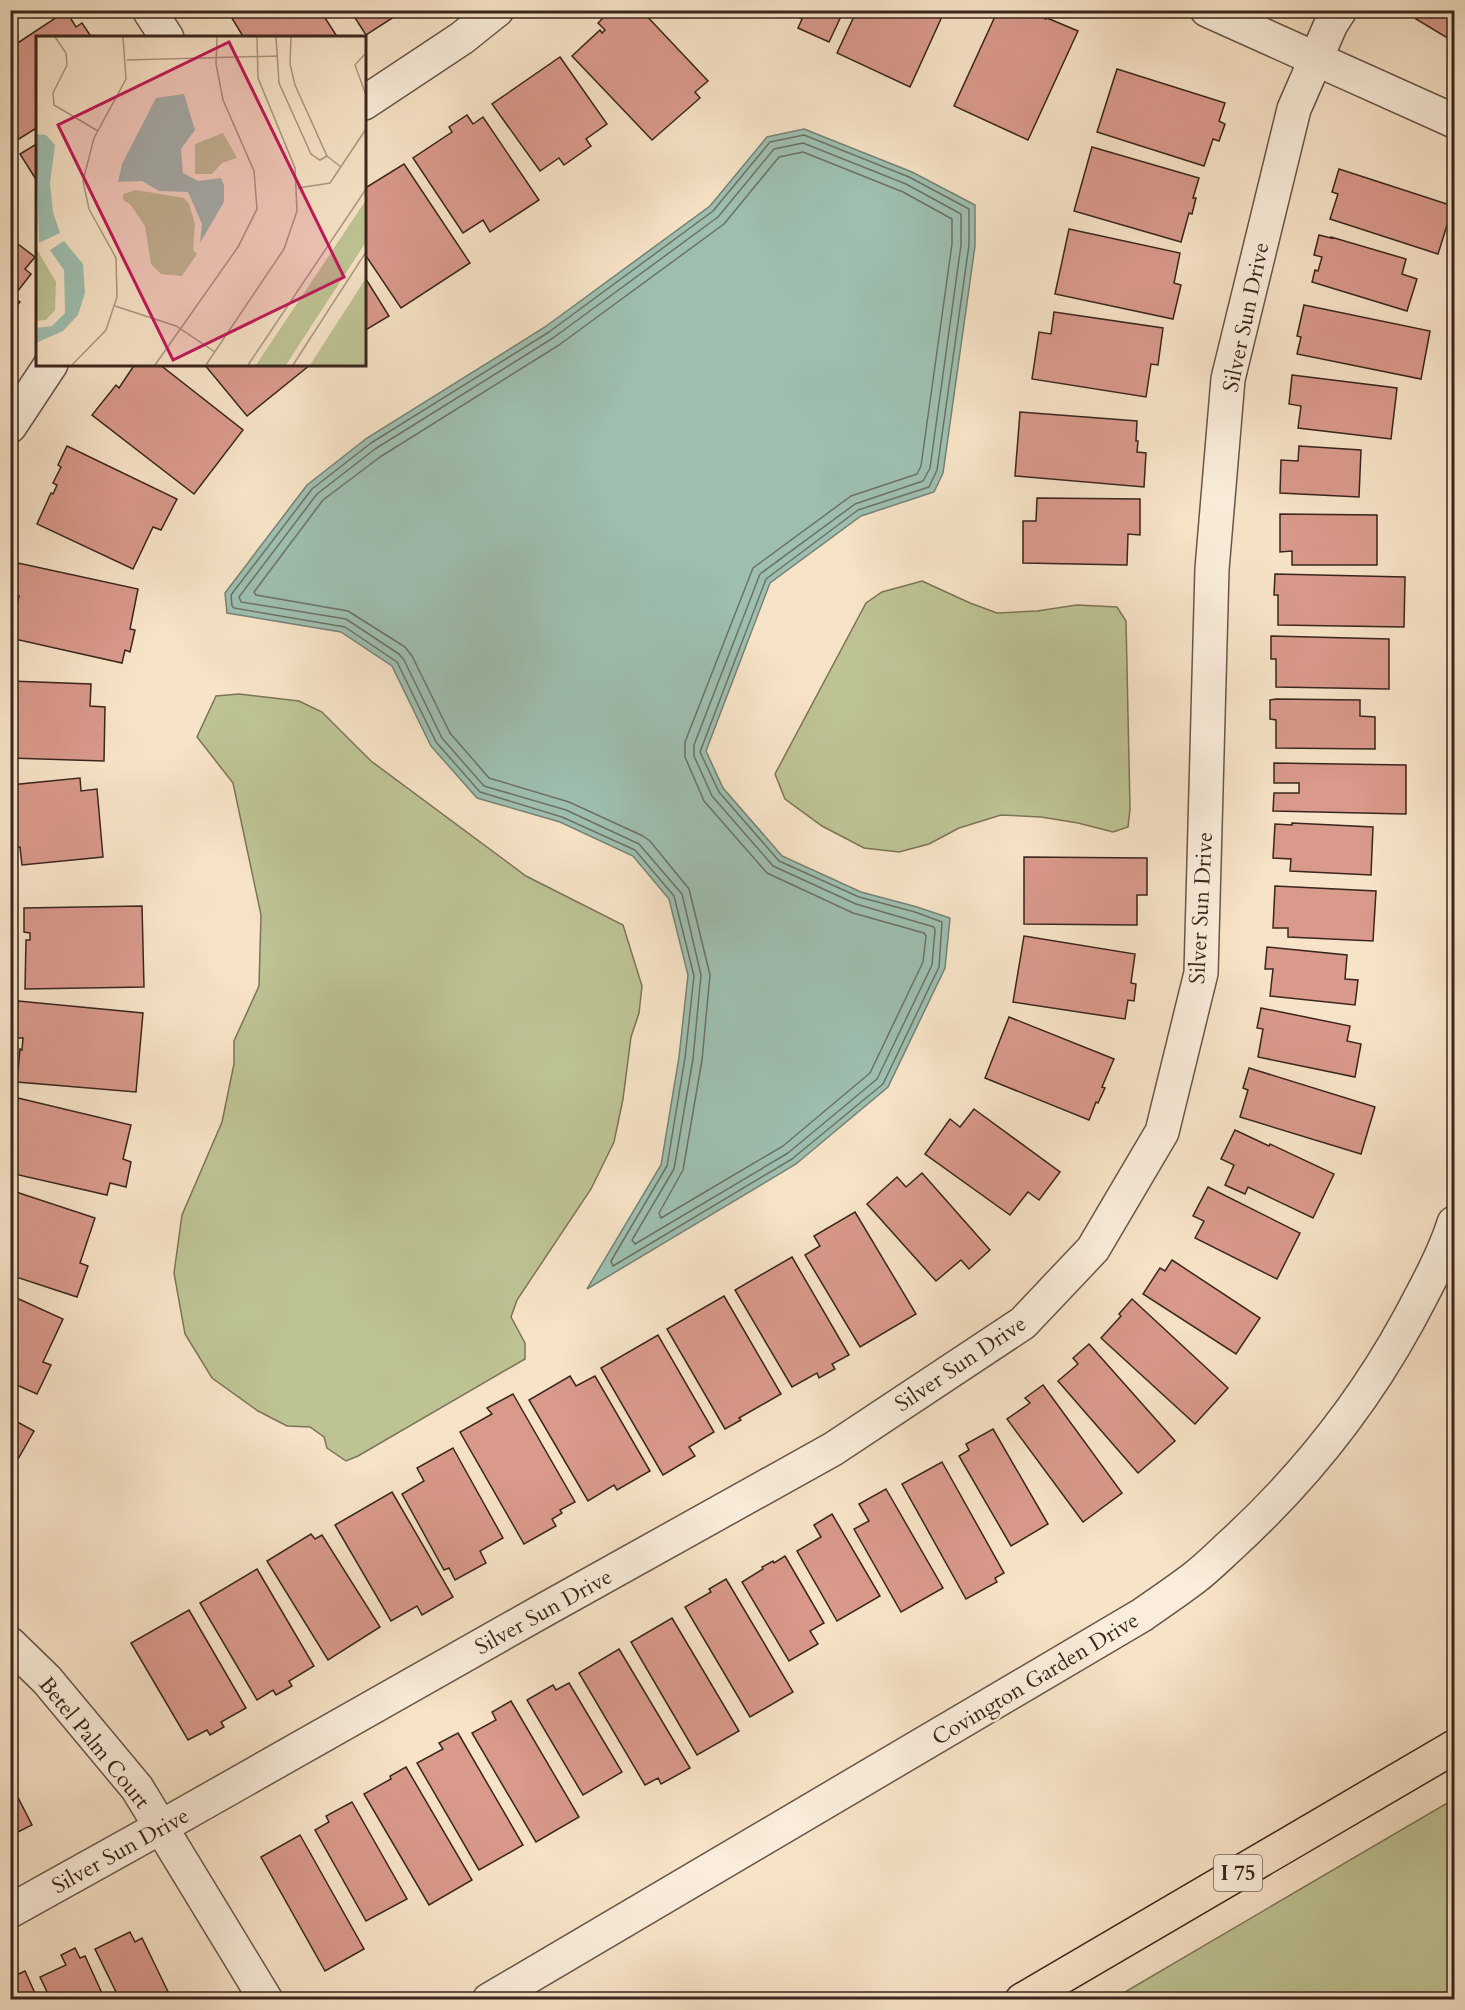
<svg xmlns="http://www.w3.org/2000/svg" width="1465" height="2010" font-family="Cardo,serif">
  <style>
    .green { fill: #bec394; stroke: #7c7458; stroke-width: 1.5 }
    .water { fill: #9ebfb0; stroke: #768275; stroke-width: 1.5 }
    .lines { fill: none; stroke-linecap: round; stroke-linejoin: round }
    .shore { stroke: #6c7266; stroke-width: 1.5 }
    .building { fill: #d9998b; stroke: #3a261d; stroke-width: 1.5 }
    .street-casing { stroke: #695548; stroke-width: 36 }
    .highway-casing { stroke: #3a261d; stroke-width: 36 }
    .street { stroke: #faeddb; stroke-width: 33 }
    .highway { stroke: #f7e3c7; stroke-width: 33 }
    .labels { text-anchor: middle; stroke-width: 5; stroke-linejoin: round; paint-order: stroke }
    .shield { fill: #faeddb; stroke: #746256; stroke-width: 1.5 }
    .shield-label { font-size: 21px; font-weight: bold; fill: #3a261d }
    .street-label { font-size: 22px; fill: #3a261d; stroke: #faeddb }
    .inset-road { fill: none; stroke: #ab9783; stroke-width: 1.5 }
    .view { fill: #c2185b; fill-opacity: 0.15; stroke: #c2185b; stroke-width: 3 }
    .inset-edge { fill: none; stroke: #3a261d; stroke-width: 3 }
  </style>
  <rect width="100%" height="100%" fill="#f7e3c7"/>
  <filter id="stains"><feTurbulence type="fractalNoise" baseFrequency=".00333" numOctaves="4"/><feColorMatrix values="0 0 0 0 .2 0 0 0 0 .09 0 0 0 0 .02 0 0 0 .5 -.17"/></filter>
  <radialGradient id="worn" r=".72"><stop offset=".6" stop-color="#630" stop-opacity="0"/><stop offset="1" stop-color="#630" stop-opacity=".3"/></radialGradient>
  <g class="green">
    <polygon points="922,581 970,603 997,613 1037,611 1077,605 1117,607 1126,621 1130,809 1128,827 1113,832 1078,823 1041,817 1001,815 959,828 929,844 899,852 864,848 822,826 785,799 775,774 866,603 882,592"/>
    <polygon points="239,694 299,701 322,712 371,761 526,876 623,925 642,986 639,1013 631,1037 623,1099 614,1142 591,1189 517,1300 511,1317 525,1343 525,1359 358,1456 346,1461 327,1448 324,1437 310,1427 287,1426 258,1411 212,1378 185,1334 174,1273 182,1215 222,1122 234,1064 234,1041 259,986 261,915 233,783 197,737 216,696"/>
    <polygon points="1454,1799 1454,1999 1113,1999"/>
  </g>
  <polygon class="water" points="804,129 912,172 975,205 975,246 943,473 934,492 861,516 770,583 706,751 723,788 782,856 861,892 917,907 950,918 945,968 888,1087 796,1164 587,1289 661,1165 679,1057 688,975 669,899 633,856 560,822 477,798 431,746 392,666 341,632 227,613 225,593 307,485 367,438 545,327 710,206 767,137"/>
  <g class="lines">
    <g class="shore">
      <polygon points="804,135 909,177 969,209 969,245 937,470 929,487 858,510 766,579 700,752 719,792 779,861 859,897 915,912 942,922 939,967 883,1084 792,1159 613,1266 611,1261 667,1166 685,1058 694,976 674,896 635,850 562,817 480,792 436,742 397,662 345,627 234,608 232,606 231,595 312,489 371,443 549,332 713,211 770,142"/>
      <polygon points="803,143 906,184 961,214 961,245 930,468 923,481 855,504 760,574 694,745 694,756 712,796 773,866 856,904 934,927 935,930 932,965 877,1079 788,1153 635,1244 632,1240 674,1169 693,1059 701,975 682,894 639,844 566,810 484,786 442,738 404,660 399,654 346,619 241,602 239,597 317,494 375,449 553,338 718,217 774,149"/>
      <polygon points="803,152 903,192 952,219 952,244 921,466 917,474 851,496 753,568 685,742 685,757 704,801 767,873 853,913 924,933 926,936 923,962 870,1073 783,1146 661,1218 659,1213 683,1170 702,1060 710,975 689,889 650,841 643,836 569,802 489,778 450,733 412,656 405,647 348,611 256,595 254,592 323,500 380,457 559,345 724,224 779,157"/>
    </g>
  </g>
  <g class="building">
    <polygon points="10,10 26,10 10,20"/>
    <polygon points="227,10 320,10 338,38 244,38"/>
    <polygon points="350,10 394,10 397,15 366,35"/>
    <polygon points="609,10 641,10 708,81 695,92 700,98 652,140 572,56 600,30 602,33 605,30 598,23 609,12"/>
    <polygon points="784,10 844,10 829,42 798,28 802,19"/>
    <polygon points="857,10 945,10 910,87 837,53"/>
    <polygon points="998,10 1035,10 1039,12 1037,15 1046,19 1047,18 1078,31 1028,140 954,106"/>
    <polygon points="1421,10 1454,10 1454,42 1416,19"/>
    <polygon points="66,11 76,27 82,23 92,38 38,38 38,127 11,144 10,48"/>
    <polygon points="560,57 607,124 586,139 591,146 564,165 559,158 540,171 492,104"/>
    <polygon points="1117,69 1225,103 1219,121 1225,124 1219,141 1213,139 1204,166 1097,132"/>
    <polygon points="467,115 473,124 483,117 539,200 490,232 483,220 463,233 413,158 452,132 449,127"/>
    <polygon points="38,143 38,180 37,181 20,154"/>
    <polygon points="1092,147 1199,178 1193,198 1196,198 1192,214 1189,213 1181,242 1074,211"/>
    <polygon points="404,164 470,263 401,308 364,253 364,187 367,187"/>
    <polygon points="1339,169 1453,206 1438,254 1330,219 1338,194 1332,192"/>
    <polygon points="1069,229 1180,253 1174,283 1181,285 1173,319 1055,294"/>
    <polygon points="1319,235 1331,238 1331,237 1406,259 1402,274 1417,279 1407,311 1312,282 1315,270 1318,271 1322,257 1314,255"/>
    <polygon points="10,238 35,257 25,269 31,274 13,297 20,302 10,314"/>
    <polygon points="364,276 389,316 364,331"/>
    <polygon points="1304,305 1430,331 1421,379 1297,354 1301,337 1297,336"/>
    <polygon points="1054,312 1163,328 1158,365 1151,364 1146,397 1032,379 1039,332 1051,334"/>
    <polygon points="135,364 159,364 243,430 194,494 92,415 116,385 119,388"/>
    <polygon points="204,364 309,364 310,365 247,416"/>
    <polygon points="1292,375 1397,388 1391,439 1298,428 1301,406 1289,404"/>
    <polygon points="1020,412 1137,421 1136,441 1138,441 1137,452 1146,453 1144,487 1015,476"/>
    <polygon points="67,446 177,499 161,530 153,527 133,569 37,524 51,493 53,494 57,485 53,483 61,467 58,465"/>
    <polygon points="1299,446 1361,450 1359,497 1280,493 1281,460 1298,461"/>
    <polygon points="1037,498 1140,499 1140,535 1128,534 1127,565 1023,563 1023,521 1036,521"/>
    <polygon points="1280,514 1377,515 1377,565 1292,565 1292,551 1280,552"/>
    <polygon points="18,563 138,589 130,629 135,630 130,652 125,650 122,663 10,638 19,596 11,594"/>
    <polygon points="1275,574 1405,577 1404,627 1278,625 1278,595 1274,595"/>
    <polygon points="1271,636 1389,639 1389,689 1276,687 1276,659 1271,659"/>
    <polygon points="10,681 91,684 90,706 105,707 104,761 10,758"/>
    <polygon points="1276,699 1360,700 1360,716 1375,717 1375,749 1276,748 1276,720 1270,719 1270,700"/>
    <polygon points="1274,763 1406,765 1406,814 1273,811 1274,793 1299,793 1299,783 1274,783"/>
    <polygon points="80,778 81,791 97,789 103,857 22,865 20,847 10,848 10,828 12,828 10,785"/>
    <polygon points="1292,823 1373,827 1371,875 1290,871 1291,859 1273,858 1275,824 1292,825"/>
    <polygon points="1024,857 1147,858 1147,895 1137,895 1137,925 1024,924"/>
    <polygon points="1275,886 1376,891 1373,941 1288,937 1288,928 1273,928"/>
    <polygon points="142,906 144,987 25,989 26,940 30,940 30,933 24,932 24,908"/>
    <polygon points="1024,936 1135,954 1131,983 1136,984 1134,1001 1128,1000 1125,1019 1013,1002"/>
    <polygon points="1267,947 1347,955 1345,979 1358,980 1355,1005 1270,996 1273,969 1265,969"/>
    <polygon points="18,1001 143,1013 136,1092 17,1082 20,1049 22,1050 23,1038 14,1038"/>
    <polygon points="1261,1008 1350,1026 1347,1041 1361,1044 1355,1077 1258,1057 1263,1029 1257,1028"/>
    <polygon points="1009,1017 1114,1059 1102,1087 1105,1088 1098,1103 1096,1102 1089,1120 985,1078"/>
    <polygon points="1249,1068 1375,1107 1361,1154 1240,1117 1248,1090 1243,1088"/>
    <polygon points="18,1098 131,1125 123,1159 131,1162 126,1187 110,1183 107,1195 10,1173 10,1116 14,1117"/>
    <polygon points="974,1109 1060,1172 1039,1200 1028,1192 1010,1215 925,1154 950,1119 960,1127"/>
    <polygon points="1235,1130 1269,1146 1270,1144 1334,1174 1313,1218 1248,1187 1245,1194 1225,1185 1234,1165 1221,1159"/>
    <polygon points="922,1173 990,1250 969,1269 961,1260 936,1281 867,1204 897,1177 906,1187"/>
    <polygon points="1208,1187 1300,1233 1277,1279 1195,1238 1204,1221 1193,1216"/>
    <polygon points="10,1190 95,1218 80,1263 88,1266 77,1297 10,1275"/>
    <polygon points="855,1212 916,1314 860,1347 805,1255 820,1246 814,1236"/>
    <polygon points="792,1257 849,1355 832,1364 835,1369 819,1378 817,1373 792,1387 735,1290"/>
    <polygon points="1172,1260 1260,1318 1236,1354 1143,1294 1160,1268 1165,1271"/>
    <polygon points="10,1295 63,1319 43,1362 51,1365 37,1394 10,1382"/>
    <polygon points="724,1296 781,1394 739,1418 741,1420 725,1429 667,1329"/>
    <polygon points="1132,1299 1228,1388 1195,1424 1101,1338 1121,1316 1119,1314"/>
    <polygon points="658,1335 714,1432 689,1447 695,1456 663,1475 601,1368"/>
    <polygon points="1089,1344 1175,1441 1138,1473 1058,1381 1078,1364 1073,1358"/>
    <polygon points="570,1376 576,1386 595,1376 650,1471 617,1490 614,1485 588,1501 529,1400"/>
    <polygon points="1043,1385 1122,1493 1083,1522 1007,1419 1030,1403 1025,1398"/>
    <polygon points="513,1394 575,1502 560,1510 562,1513 552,1519 556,1526 524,1544 460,1432 492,1414 487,1408"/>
    <polygon points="10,1418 34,1431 10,1473"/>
    <polygon points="993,1429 1048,1524 1011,1546 959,1456 969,1450 966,1444"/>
    <polygon points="453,1448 503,1538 480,1551 486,1563 455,1580 449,1568 444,1570 402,1494 424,1481 417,1468"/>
    <polygon points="942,1462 1004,1573 995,1578 997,1582 966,1599 902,1484"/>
    <polygon points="886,1489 943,1588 901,1612 854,1529 869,1521 859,1504"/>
    <polygon points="392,1492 453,1597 422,1615 417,1606 391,1621 335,1525"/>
    <polygon points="832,1514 880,1596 837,1621 797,1551 821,1537 814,1525"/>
    <polygon points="311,1534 315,1539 322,1535 380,1627 328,1660 267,1561"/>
    <polygon points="785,1556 824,1623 810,1631 818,1644 789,1661 742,1582 763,1569 762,1567 773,1561 774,1563"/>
    <polygon points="257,1569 314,1666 289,1681 292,1686 276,1695 273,1690 257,1700 200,1603"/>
    <polygon points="726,1579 793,1692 750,1717 685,1607 711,1592 709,1589"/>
    <polygon points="189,1610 246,1708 221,1722 224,1727 210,1735 207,1730 188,1740 131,1643"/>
    <polygon points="672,1618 739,1731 697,1755 631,1642"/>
    <polygon points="619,1649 690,1768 661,1784 658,1778 645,1785 579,1673"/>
    <polygon points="569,1683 622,1772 583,1795 527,1700 553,1685 556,1690"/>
    <polygon points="511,1701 579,1817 536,1842 472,1733 496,1720 492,1712"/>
    <polygon points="458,1733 523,1845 479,1870 417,1763 443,1749 439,1743"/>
    <polygon points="406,1767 472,1880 429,1905 364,1794 391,1779 390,1776"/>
    <polygon points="10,1782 32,1825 10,1836"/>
    <polygon points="352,1802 407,1899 366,1921 315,1830 329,1822 326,1816"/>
    <polygon points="300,1835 364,1949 325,1971 261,1857"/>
    <polygon points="130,1932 135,1942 142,1938 172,2000 120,2000 95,1949"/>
    <polygon points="75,1948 80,1958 85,1956 105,2000 51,2000 40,1977 66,1965 61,1955"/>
    <polygon points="25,1971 38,2000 10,2000 10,1978"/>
  </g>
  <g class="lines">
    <defs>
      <g id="street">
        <polyline points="149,10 167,38"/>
        <polyline points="1207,10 1454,121"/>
        <polyline points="364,103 462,38 497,10"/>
        <polyline points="10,426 51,364"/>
        <polyline points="10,1644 47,1680 137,1788 266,2000"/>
        <polyline points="10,1911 161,1827 544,1610 833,1449 1023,1323 1093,1249 1162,1132 1201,973 1212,569 1228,379 1294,109 1331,24 1340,10"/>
        <path d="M 489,2000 L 1142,1615 C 1159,1603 1177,1591 1194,1578 C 1207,1568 1219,1556 1231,1545 C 1303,1479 1361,1407 1408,1321 C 1425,1289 1443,1257 1454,1223"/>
      </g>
      <polyline id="highway" points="1022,2000 1454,1747"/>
    </defs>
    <use href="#street" class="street-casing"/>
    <use href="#highway" class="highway-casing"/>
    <use href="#street" class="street"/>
    <use href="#highway" class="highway"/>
  </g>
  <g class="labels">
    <rect class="shield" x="1214" y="1855" width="48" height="36" rx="4.5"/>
    <g class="shield-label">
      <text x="1238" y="1880">I 75</text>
    </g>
    <g class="street-label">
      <text transform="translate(1245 317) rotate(-78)" y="8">Silver Sun Drive</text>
      <text transform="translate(1200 908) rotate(-87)" y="8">Silver Sun Drive</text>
      <text transform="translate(960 1363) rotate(-34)" y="8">Silver Sun Drive</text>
      <text transform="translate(543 1611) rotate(-29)" y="8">Silver Sun Drive</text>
      <text transform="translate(1035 1678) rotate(-31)" y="8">Covington Garden Drive</text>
      <text transform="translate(95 1742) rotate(51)" y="8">Betel Palm Court</text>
      <text transform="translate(120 1850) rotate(-29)" y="8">Silver Sun Drive</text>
    </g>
  </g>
  <g transform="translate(36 36)">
    <rect width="330" height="330" fill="#f7e3c7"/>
    <path d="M 187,97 L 201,122 L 186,127 L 176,138 L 159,138 L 159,108 ZM 100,154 L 148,162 L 153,168 L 159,188 L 157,214 L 161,218 L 146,240 L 125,238 L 115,228 L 109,190 L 94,168 L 87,164 L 87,158 ZM 330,164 L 330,206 L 250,329 L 220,329 ZM 0,212 L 20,246 L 19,274 L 10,284 L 0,285 ZM 330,242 L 330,329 L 274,329 Z" fill="#bec394"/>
    <path d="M 148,58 L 159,94 L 145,113 L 147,137 L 162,145 L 185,142 L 188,149 L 188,166 L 164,207 L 166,188 L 152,156 L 123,155 L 106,145 L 82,146 L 86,128 L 120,62 ZM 0,98 L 10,99 L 19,109 L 14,147 L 17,176 L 24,197 L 3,207 ZM 28,205 L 47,228 L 49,257 L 42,279 L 27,295 L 0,307 L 0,292 L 16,290 L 29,277 L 28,234 L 14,214 Z" fill="#9ebfb0"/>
    <path class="inset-road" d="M 19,1 L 30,17 L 31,29 L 17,57 L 18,69 L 62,95M 240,1 L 243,47 L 275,118 L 284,124 L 291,120M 255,1 L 254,28 L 259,49 L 291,120 L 305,131M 330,17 L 319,29 L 330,59M 91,24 L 242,20M 262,152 L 294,147 L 330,93M 79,270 L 140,290 L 179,316M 36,329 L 70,294 L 81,261 L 80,222 L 53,173 L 47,145 L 58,102 L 90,43 L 87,1M 119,329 L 202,211 L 221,173 L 218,135 L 187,64 L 180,28 L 181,1M 170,329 L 248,213 L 261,175 L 259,132 L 222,42 L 221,1M 212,329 L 330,153M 257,329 L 330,216"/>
    <path class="view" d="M 193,6 L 308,241 L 137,324 L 22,89 Z"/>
    <rect width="330" height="330" class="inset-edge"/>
  </g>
  <rect width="1465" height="2010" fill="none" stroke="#f7e3c7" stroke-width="36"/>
  <rect x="12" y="12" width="1441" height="1986" fill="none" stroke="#3a261d" stroke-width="3"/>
  <rect x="18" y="18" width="1429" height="1974" fill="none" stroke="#3a261d" stroke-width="1.5"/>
  <rect width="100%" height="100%" filter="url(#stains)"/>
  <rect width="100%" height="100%" fill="url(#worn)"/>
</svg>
